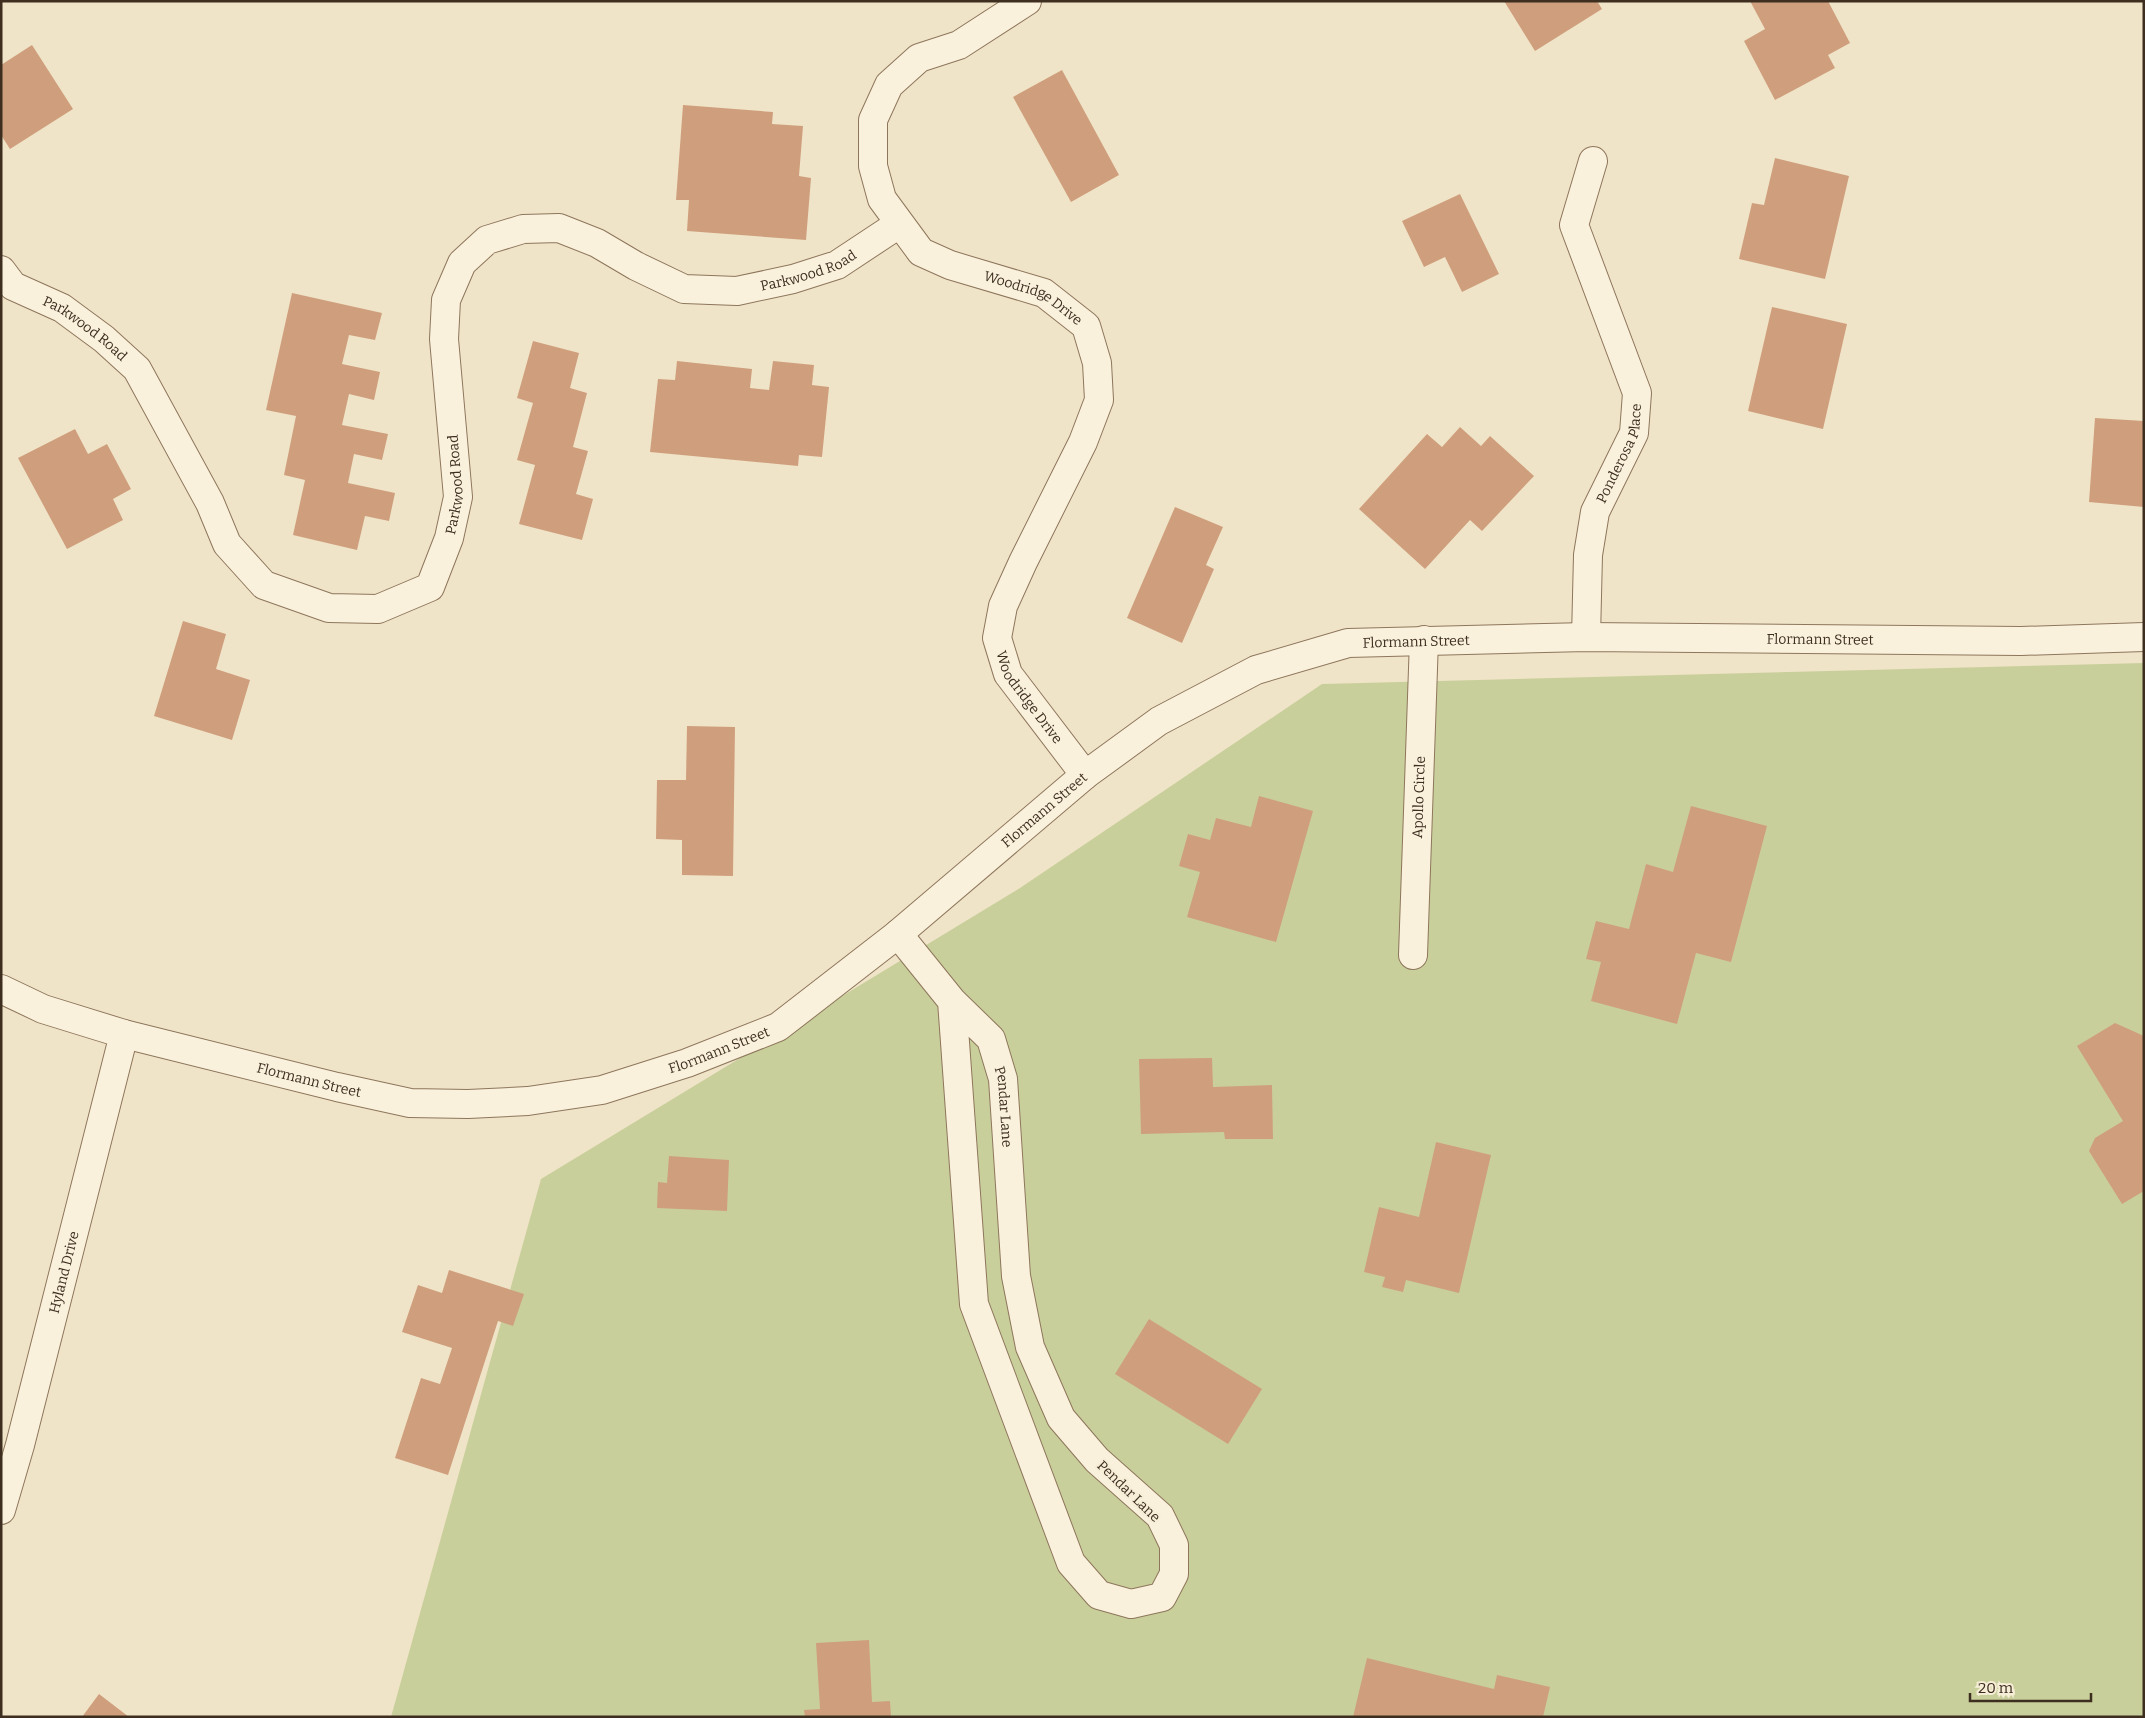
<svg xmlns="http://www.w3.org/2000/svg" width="2145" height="1718" font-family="Bitter,serif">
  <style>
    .green { fill: #c9cf9b }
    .building { fill: #cf9f7d }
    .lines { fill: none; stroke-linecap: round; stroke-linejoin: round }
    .minor-casing { stroke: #8d765c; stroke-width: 30 }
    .minor { stroke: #faf1dc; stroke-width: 28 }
    .labels { text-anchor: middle; stroke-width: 4.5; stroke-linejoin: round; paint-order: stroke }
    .street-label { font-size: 14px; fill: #3d2e20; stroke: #f7eed8 }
  </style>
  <rect width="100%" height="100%" fill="#f0e4c8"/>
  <polygon class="green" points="2144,663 2144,1717 391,1717 541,1179 1020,888 1322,684"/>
  <g class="building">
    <polygon points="1504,1 1597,1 1602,9 1535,51"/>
    <polygon points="1750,1 1828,1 1850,43 1828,55 1835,68 1775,100 1744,41 1765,29"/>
    <polygon points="32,45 73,109 10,149 1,135 1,65"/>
    <polygon points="1062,70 1119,175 1071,202 1013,97"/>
    <polygon points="683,105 773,112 772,124 803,126 799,176 811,178 806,240 687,231 689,200 676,200"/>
    <polygon points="1775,158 1849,176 1825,279 1739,259 1752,203 1764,205"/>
    <polygon points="1460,194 1499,274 1462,292 1445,257 1424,267 1402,221"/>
    <polygon points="292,293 382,313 375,340 349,335 342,364 380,372 374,400 349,394 342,425 388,434 382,460 354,454 348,483 395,493 389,521 365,516 357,550 293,535 305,480 284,475 296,416 266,410"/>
    <polygon points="1772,307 1847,324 1823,429 1748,411"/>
    <polygon points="533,341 579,353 570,388 587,393 573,447 588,451 576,494 593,499 582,540 519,524 535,465 517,460 533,403 517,398"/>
    <polygon points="677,361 752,369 750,388 769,390 773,361 814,365 812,385 829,387 822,457 799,455 798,466 650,452 658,379 675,380"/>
    <polygon points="2095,418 2144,421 2144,507 2089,502"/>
    <polygon points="1460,427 1481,446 1490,436 1534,476 1482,531 1470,520 1425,569 1359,509 1427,434 1442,447"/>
    <polygon points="75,429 88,454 107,444 131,489 113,499 123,520 67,549 18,458"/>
    <polygon points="1175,507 1223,527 1206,565 1214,569 1182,643 1127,618"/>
    <polygon points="183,621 226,634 216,669 250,680 232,740 154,716"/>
    <polygon points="687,726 735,727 733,876 682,875 682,840 656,839 657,780 686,780"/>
    <polygon points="1259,796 1313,811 1276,942 1187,917 1200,872 1179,866 1188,834 1210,840 1216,818 1251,827"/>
    <polygon points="1691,806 1767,826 1731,962 1696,953 1677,1024 1591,1001 1601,962 1586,959 1596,921 1629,929 1646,864 1673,872"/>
    <polygon points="2115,1023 2144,1036 2144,1191 2122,1204 2089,1151 2095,1138 2123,1121 2077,1046"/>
    <polygon points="1212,1058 1213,1087 1272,1085 1273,1139 1225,1139 1224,1132 1141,1134 1139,1059"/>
    <polygon points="1436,1142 1491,1155 1459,1293 1406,1280 1403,1292 1382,1287 1385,1277 1364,1272 1379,1207 1419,1217"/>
    <polygon points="669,1156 729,1160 727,1211 657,1208 658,1182 667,1183"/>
    <polygon points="449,1270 524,1294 513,1326 498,1321 448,1475 395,1458 421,1378 440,1384 452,1348 402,1332 418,1285 442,1293"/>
    <polygon points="1149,1319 1262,1389 1228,1444 1115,1374"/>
    <polygon points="869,1640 872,1702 890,1701 891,1717 805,1717 804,1710 820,1709 816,1643"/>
    <polygon points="1367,1658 1494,1689 1497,1675 1550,1687 1543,1717 1353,1717"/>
    <polygon points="99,1694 129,1717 82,1717"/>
  </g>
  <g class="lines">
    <defs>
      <g id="minor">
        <path id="s1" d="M 1027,1 L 959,45 L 919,58 L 889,85 L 873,120 L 873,166 L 882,199 L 921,252 L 950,265 L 1044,293 L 1086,326 L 1097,363 L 1099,400 L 1083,442 L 1023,562 L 1003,606 L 997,638 L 1008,674 L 1085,775"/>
        <path id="s2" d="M 1,270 L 13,286 L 62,308 L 104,339 L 137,369 L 210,503 L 227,544 L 264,585 L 329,608 L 378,609 L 430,587 L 449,538 L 458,497 L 444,339 L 446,300 L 462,263 L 487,240 L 523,229 L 559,228 L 597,243 L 636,266 L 684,289 L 737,291 L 793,279 L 837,265 L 899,224"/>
        <path id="s3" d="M 1586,637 L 1588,555 L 1595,512 L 1634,433 L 1637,393 L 1574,225 L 1593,161"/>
        <path id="s4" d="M 898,934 L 952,1001 L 991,1039 L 1003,1079 L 1016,1276 L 1030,1347 L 1061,1418 L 1097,1460 L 1160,1516 L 1174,1545 L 1174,1574 L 1162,1597 L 1131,1604 L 1099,1595 L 1071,1563 L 974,1304 L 952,1001"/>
        <path id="s5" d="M 1413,955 L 1424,640"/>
        <path id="s6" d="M 1,989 L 43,1009 L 124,1034 L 337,1087 L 410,1103 L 468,1104 L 528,1101 L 602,1090 L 687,1063 L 778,1027 L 898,934 L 1085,775 L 1159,721 L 1256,670 L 1348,643 L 1586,637 L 2021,641 L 2144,637"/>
        <path id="s7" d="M 1,1510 L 20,1445 L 124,1034"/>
      </g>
    </defs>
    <use href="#minor" class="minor-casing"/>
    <use href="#minor" class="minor"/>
  </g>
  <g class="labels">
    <g class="street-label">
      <text dy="5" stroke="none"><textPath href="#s2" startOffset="1304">Parkwood Road</textPath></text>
      <text dy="5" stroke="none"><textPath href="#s1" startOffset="470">Woodridge Drive</textPath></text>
      <text dy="5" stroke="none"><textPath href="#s2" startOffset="104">Parkwood Road</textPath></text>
      <text dy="5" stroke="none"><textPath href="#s3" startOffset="190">Ponderosa Place</textPath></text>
      <text dy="5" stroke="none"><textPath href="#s2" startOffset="704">Parkwood Road</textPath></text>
      <text dy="5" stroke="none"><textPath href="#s6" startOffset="1972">Flormann Street</textPath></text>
      <text dy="5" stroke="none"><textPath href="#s6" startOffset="1568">Flormann Street</textPath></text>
      <text dy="5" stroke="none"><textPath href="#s1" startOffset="935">Woodridge Drive</textPath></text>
      <text dy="5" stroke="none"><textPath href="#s5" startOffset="158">Apollo Circle</textPath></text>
      <text dy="5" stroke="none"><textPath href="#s6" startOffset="1149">Flormann Street</textPath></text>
      <text dy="5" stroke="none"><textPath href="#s6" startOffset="742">Flormann Street</textPath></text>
      <text dy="5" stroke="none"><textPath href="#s6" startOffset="322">Flormann Street</textPath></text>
      <text dy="5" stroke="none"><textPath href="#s4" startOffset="210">Pendar Lane</textPath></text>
      <text dy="5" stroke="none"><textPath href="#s7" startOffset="246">Hyland Drive</textPath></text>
      <text transform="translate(1129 1491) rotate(44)" y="5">Pendar Lane</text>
    </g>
  </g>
  <rect width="2145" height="1718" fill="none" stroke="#3d2e20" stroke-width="5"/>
  <path d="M1970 1693v8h121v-8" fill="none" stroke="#3d2e20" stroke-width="2.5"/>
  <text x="1978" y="1693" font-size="15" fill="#3d2e20" stroke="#f7eed8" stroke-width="4" paint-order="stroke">20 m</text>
</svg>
